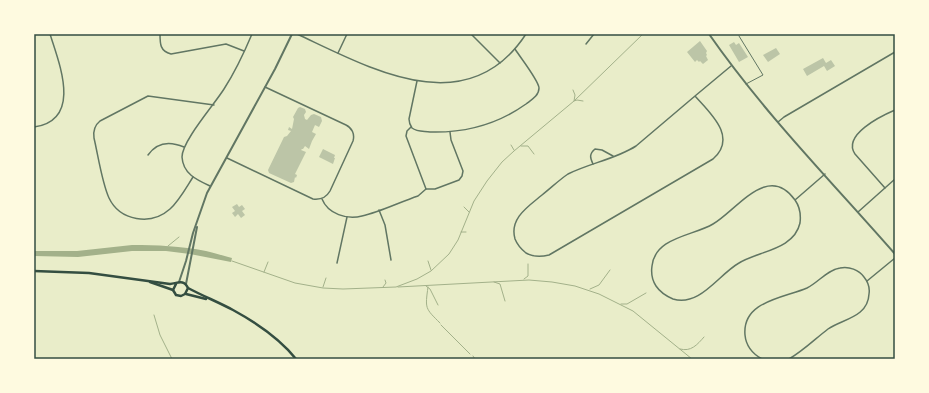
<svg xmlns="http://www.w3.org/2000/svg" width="929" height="393" font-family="Karla,sans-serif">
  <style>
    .water { fill: #a3b18a }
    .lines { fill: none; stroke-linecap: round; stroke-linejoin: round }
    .stream { stroke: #a3b18a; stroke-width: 1 }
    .building { fill: #bcc5a7 }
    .service { stroke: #617663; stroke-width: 1 }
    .minor { stroke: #617663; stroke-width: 1.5 }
    .tertiary { stroke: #617663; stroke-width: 2 }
    .secondary { stroke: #344e41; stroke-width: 2.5 }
    .neatline { fill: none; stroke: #344e41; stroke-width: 1.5 }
  </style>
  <rect width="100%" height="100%" fill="#e9edc9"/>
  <path class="water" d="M 132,245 C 157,245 181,246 206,251 C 216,253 223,256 232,258 L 231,262 L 190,254 L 166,251 L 132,251 L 78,257 L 34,256 L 34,251 L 77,251 Z"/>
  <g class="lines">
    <g class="stream">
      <polyline points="573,90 575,95 574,101 577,100 583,101"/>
      <polyline points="511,145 514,150"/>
      <polyline points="521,146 528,146 534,154"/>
      <polyline points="464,207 469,212"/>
      <polyline points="461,232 466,232"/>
      <polyline points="168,246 179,237"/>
      <polyline points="232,261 295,283 323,288 343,289 396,287 417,279 431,271 449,254 458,240 474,201 487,181 502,162 514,151 574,101 643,34"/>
      <polyline points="428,261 431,270"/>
      <polyline points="264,272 268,262"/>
      <polyline points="524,279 528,276 528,264"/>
      <polyline points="494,282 500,284 505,301"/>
      <polyline points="426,286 430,289 438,305"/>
      <polyline points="323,287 326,278"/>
      <polyline points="383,287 386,283 385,280"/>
      <polyline points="398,287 529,280 552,282 575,286 599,294 633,311 692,359"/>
      <path d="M 428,287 C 425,309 425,308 440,323"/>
      <polyline points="590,289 599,285 610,270"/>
      <polyline points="621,304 627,304 646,293"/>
      <polyline points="154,315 160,335 172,359"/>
      <polyline points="441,325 470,354"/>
      <path d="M 680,349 C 691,352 697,345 704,337"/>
      <polyline points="473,356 475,359"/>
    </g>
  </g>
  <g class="building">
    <polygon points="700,41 707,51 706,53 707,55 706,56 708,60 703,64 700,61 699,62 697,60 695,62 687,52"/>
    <polygon points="734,42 736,45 739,43 748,57 739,62 729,45"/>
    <polygon points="776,48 780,54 768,62 763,55"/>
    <polygon points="823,58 826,63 831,60 835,66 827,71 824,66 807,76 803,69"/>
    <polygon points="300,107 305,109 306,112 304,115 305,119 307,120 311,115 314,114 321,117 322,121 319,127 315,125 312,132 316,134 312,141 309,149 305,146 303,149 302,149 301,150 306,152 295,174 297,175 296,178 295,177 294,182 291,183 269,173 268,170 284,137 287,136 291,131 288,130 289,127 292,129 294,119 293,117 298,108"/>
    <polygon points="323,149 335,155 334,158 335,158 333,164 319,157"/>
    <polygon points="237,204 239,207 242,205 245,209 242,211 245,215 241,218 238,214 235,217 232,213 235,211 232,207"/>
  </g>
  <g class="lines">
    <polyline class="service" points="739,36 763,75 746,84"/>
    <g class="minor">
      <path d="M 160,34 C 160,44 160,51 171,54 L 226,44 L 244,51"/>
      <path d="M 297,34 C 370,68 467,124 526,34"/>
      <polyline points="471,34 500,63"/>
      <polyline points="586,44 594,34"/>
      <polyline points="338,53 347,34"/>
      <path d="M 417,81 L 409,119 C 409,122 410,125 412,128 C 417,132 424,131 430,132 C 464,133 498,124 526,104 C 531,100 539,96 539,88 C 539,81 520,57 515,49"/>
      <path d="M 695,96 L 636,146 C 616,159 590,163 568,174 C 559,180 551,188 542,195 C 529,206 509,218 515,239 C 517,244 521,249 526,253 C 533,257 541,257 549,255 L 713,159 C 738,137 710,113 695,96 L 731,66"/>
      <polyline points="778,122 784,117 895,52"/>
      <path d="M 34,127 C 83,120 59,63 50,34"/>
      <polyline points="411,127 407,131 406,136 426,189"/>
      <path d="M 148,155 C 157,142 170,141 184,147"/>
      <path d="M 227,158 L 313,199 C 321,200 326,198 330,191 L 353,141 C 355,134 352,128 346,125 L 265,87"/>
      <path d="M 593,164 C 590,158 589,154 595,149 L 602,150 L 613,156"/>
      <path d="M 193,177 C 186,188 179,201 170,209 C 151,226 120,221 109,198 C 102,183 98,155 94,138 C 93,131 95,125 100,121 L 148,96 L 214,105"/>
      <path d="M 210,186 C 197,180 183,174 182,157 C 182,141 214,105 224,89 C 235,72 244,53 252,34"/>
      <path d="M 885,188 L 855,154 C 842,135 881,116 895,110"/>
      <path d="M 322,199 C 328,214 347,220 362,216 C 380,212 400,202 418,196 L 426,189 L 435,189 L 459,180 L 462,176 L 463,171 L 451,140 L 450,132"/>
      <path d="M 795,200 C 768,162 737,210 713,224 C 693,236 655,237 652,266 C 651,273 652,280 656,286 C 660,292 666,296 673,299 C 700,307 718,275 739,263 C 758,251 794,250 800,223 C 801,215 800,207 795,200 L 825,174"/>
      <polyline points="379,210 385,225 391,260"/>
      <polyline points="858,212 895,179"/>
      <polyline points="337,263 347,217"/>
      <polyline points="867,281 895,258"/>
      <path d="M 762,359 C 753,354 746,346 745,335 C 742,301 784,298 807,288 C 819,282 827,270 840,268 C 849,266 859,270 864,277 C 868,282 870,288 869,294 C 868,317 843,319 828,329 C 815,339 803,351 789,359"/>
    </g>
    <g class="tertiary">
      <path d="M 709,34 C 764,113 832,182 895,254"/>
      <polyline points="179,282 186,261 193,233 207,193 275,69 292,34"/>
      <polyline points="186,284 197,227"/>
    </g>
    <g class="secondary">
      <path d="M 34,271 L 89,273 L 170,284 C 178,283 184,279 188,288 L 185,294 L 181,296 L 176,295 L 173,290 L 176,284"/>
      <polyline points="150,282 173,290"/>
      <path d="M 188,288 C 203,296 218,302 233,310 C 255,322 280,339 296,359"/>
      <polyline points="186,294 206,299"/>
    </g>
  </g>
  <rect width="929" height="393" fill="none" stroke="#fefae0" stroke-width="70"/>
  <rect x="35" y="35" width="859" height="323" class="neatline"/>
</svg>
